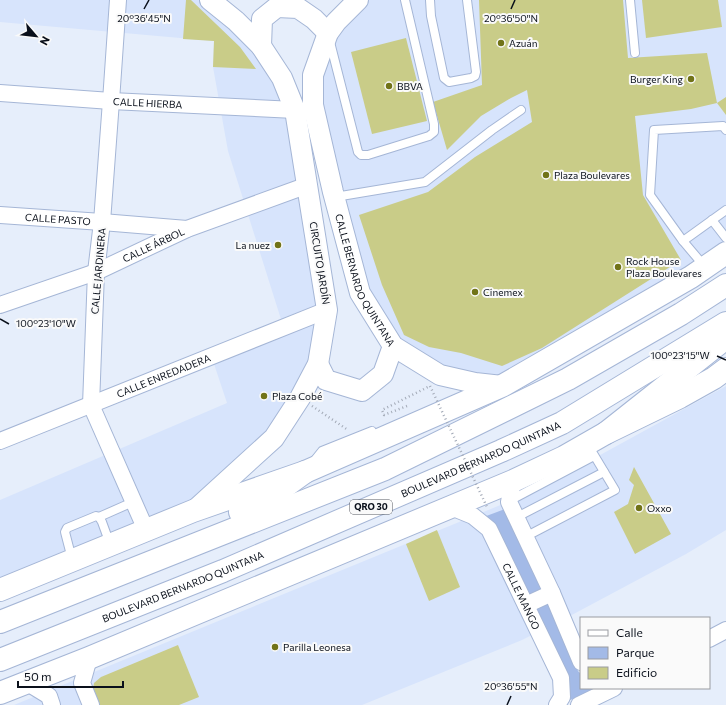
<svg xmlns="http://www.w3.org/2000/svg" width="726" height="705" font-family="Commissioner,sans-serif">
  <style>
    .built { fill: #d7e4fc }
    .green { fill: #a3bae7 }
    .building { fill: #c9cc88 }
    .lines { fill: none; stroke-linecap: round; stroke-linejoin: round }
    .service-casing { stroke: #a5b6d6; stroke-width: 10 }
    .minor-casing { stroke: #a5b6d6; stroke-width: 18 }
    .tertiary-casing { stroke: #a5b6d6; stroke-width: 22 }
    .secondary-casing { stroke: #a5b6d6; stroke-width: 24 }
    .primary-casing { stroke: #a5b6d6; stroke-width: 24 }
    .path { stroke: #a3aab7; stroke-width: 2.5; stroke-dasharray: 1 3; stroke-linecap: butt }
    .service { stroke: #fff; stroke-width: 8 }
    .minor { stroke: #fff; stroke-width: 16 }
    .tertiary { stroke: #fff; stroke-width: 20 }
    .secondary { stroke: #fff; stroke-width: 22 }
    .primary { stroke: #fff; stroke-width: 22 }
    .path-bridge { stroke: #a3aab7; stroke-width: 2.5; stroke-dasharray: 1 3; stroke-linecap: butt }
    .ticks { fill: none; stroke: #0a101b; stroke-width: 1.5 }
    .poi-dot { fill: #717318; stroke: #fafafa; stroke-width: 1.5 }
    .labels { text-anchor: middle; stroke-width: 4; stroke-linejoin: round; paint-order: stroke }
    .shield { fill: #fafafa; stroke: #52565e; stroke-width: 1 }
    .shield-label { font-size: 9px; font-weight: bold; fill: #0a101b }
    .poi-label { font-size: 10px; fill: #0a101b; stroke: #fafafa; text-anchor: start }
    .street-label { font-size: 10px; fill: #0a101b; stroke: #fafafa }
    .ticks-label { font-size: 10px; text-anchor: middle; fill: #0a101b; stroke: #fafafa; stroke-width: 4; stroke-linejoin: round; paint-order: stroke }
  </style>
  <rect width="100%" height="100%" fill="#e6eefb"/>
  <g class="built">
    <polygon points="0,0 210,0 282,78 327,310 300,398 193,511 0,590 0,500 227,403 214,364 285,332 228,151 213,67 214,41 0,22"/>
    <polygon points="358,0 726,0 726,253 502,386 475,383 393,346 360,293 313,105 328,33"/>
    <polygon points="726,386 726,530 686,554 568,617 522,640 362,705 14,705 520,497 571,471"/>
  </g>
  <polygon class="green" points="505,509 543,590 578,671 581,674 581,688 595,688 596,689 568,701 481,518"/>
  <g class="building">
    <polygon points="186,0 191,0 240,47 256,69 213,67 214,41 183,39"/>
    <polygon points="479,0 623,0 628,58 707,53 717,103 691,109 635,116 643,195 681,260 542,348 502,366 461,353 429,347 404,335 382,285 359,215 428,192 475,157 532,122 527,90 511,98 481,116 447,150 433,102 482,85"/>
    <polygon points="642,0 718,0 722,27 646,38"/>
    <polygon points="406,38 427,121 372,134 351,52"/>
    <polygon points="726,97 726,115 717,103"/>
    <polygon points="634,467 671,534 635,554 614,512 628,504 634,485 629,480"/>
    <polygon points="437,530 460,587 429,601 406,544"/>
    <polygon points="178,645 199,697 179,705 97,705 92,693 94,683 101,677"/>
  </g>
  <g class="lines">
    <defs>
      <g id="service">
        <polyline points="430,0 431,16 444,78 449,82 471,78 475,76 476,72 467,0"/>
        <polyline points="630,0 635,53"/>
        <polyline points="330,42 358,152 361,155 368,155 429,136 434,132 434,124 405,0"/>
        <polyline points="335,197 425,182 492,130 521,110"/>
        <polyline points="712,220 726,238"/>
        <polyline points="683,241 650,195 654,130 723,126 726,130"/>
        <polyline points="705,267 683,241 726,210"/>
        <polyline points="314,461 322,451 372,431"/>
        <polyline points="509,501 594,456"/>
        <polyline points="99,517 133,502"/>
        <polyline points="517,517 604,472"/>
        <polyline points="525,537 615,490 588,445"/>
        <polyline points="72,559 65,532 67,528 96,516 99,517 102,522 110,544"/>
      </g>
      <g id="minor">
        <polyline points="118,0 111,101 102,222 96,272 91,405 146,530"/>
        <path id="s1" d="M 0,93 L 111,101 L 295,110"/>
        <path id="s2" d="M 0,215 L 102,222 L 187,229"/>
        <path id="s3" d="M 0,305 L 96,272 L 187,229 L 308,185"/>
        <path id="s4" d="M 0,441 L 327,310"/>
        <polyline points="513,481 509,502 552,593 581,662"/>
        <path id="s5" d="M 451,507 L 473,516 L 489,529 L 561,678 L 562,697 L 557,705"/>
        <polyline points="526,605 552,593"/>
        <polyline points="709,639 726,630"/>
        <polyline points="89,658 82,683 91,705"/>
        <polyline points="26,682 49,696 52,705"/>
        <polyline points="579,705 614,688"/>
      </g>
      <g id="tertiary">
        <path id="s6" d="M 358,0 L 336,22 L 328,33 L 313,75 L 313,105 L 333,192 L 360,293 L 393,346 L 440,375 L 475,383 L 502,386"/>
        <polyline points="261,46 262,19 277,7 298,8 314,19 328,33"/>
        <polyline points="318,364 326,380 362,391 383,374 393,346"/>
        <polyline points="195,510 274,438 300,398 318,364 327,310 295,110 282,78 261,46 236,21 210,0"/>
      </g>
      <g id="secondary">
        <polyline points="0,590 193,511 305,472 502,386 691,277 726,253"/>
        <polyline points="0,693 89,658 513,481 564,457 606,433 680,397 714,378 726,369"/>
      </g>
      <g id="primary">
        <polyline points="606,433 726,338"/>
        <polyline points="240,512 269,498 305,472"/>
        <polyline points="0,622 385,469 568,379 681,314 726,285"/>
        <path id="s7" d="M 0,660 L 223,571 L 501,451 L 562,423 L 726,323"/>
      </g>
    </defs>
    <use href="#service" class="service-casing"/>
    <use href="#minor" class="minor-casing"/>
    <use href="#tertiary" class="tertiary-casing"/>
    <use href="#secondary" class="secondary-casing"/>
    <use href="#primary" class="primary-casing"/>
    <g class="path">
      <polyline points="312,406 348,430"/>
      <polyline points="407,406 384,415 382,410 428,387"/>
    </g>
    <use href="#service" class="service"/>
    <use href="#minor" class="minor"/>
    <use href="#tertiary" class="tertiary"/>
    <use href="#secondary" class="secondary"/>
    <use href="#primary" class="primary"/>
    <polyline class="path-bridge" points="430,386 487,507"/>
  </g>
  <path class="ticks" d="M 144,9 L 149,0M 511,9 L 515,0M 0,319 L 9,324M 717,356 L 726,360M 507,705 L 511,696"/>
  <g class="poi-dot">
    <circle cx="501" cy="43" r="4"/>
    <circle cx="691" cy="79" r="4"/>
    <circle cx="389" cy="86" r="4"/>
    <circle cx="546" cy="175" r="4"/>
    <circle cx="278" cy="245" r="4"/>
    <circle cx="618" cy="267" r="4"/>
    <circle cx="475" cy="292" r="4"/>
    <circle cx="264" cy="396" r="4"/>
    <circle cx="639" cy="508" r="4"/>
    <circle cx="275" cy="647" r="4"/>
  </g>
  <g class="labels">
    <rect class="shield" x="350" y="500" width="42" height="14" rx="3"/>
    <g class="shield-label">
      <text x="371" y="510">QRO 30</text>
    </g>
    <g class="poi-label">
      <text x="509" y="47">Azuán</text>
      <text x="683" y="83" text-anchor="end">Burger King</text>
      <text x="397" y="90">BBVA</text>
      <text x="554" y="179">Plaza Boulevares</text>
      <text x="270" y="249" text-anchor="end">La nuez</text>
      <text x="626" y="265">Rock House<tspan x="626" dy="12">Plaza Boulevares</tspan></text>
      <text x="483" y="296">Cinemex</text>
      <text x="272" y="400">Plaza Cobé</text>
      <text x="647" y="512">Oxxo</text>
      <text x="283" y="651">Parilla Leonesa</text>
    </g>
    <g class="street-label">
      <text dy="4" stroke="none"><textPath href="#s1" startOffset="148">CALLE HIERBA</textPath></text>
      <text dy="4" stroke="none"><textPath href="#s2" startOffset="58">CALLE PASTO</textPath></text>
      <text dy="4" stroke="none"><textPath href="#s3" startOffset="165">CALLE ÁRBOL</textPath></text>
      <text transform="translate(320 263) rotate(81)" y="4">CIRCUITO JARDÍN</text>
      <text transform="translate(98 271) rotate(-85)" y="4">CALLE JARDINERA</text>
      <text dy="4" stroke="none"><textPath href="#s6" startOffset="303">CALLE BERNARDO QUINTANA</textPath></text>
      <text dy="4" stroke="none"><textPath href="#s4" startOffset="176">CALLE ENREDADERA</textPath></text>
      <text dy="4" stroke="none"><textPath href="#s7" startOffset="521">BOULEVARD BERNARDO QUINTANA</textPath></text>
      <text dy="4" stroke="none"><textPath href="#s7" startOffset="197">BOULEVARD BERNARDO QUINTANA</textPath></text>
      <text dy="4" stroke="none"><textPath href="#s5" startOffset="119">CALLE MANGO</textPath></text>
    </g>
  </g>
  <g class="ticks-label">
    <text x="144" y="22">20°36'45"N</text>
    <text x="511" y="22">20°36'50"N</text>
    <text x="46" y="327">100°23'10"W</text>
    <text x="680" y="359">100°23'15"W</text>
    <text x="511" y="690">20°36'55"N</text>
  </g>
  <rect x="580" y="617" width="130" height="72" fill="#fafafa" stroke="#9a9ca1"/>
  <rect x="588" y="630" width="20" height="6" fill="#ffffff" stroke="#9a9ca1"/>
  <text x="616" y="637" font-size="12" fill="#0a101b">Calle</text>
  <rect x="588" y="647" width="20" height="12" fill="#a3bae7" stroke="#9a9ca1"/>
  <text x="616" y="657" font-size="12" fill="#0a101b">Parque</text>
  <rect x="588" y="667" width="20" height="12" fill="#c9cc88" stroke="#9a9ca1"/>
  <text x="616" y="677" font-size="12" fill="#0a101b">Edificio</text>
  <g transform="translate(36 36) rotate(118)" stroke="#fafafa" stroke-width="3" paint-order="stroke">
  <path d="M0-3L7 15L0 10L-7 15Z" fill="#0a101b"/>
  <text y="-6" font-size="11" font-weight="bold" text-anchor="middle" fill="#0a101b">N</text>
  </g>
  <path d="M18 681v6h105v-6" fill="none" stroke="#0a101b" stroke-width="2"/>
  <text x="24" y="681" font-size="12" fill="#0a101b" stroke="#fafafa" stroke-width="3" paint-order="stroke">50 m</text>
</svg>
